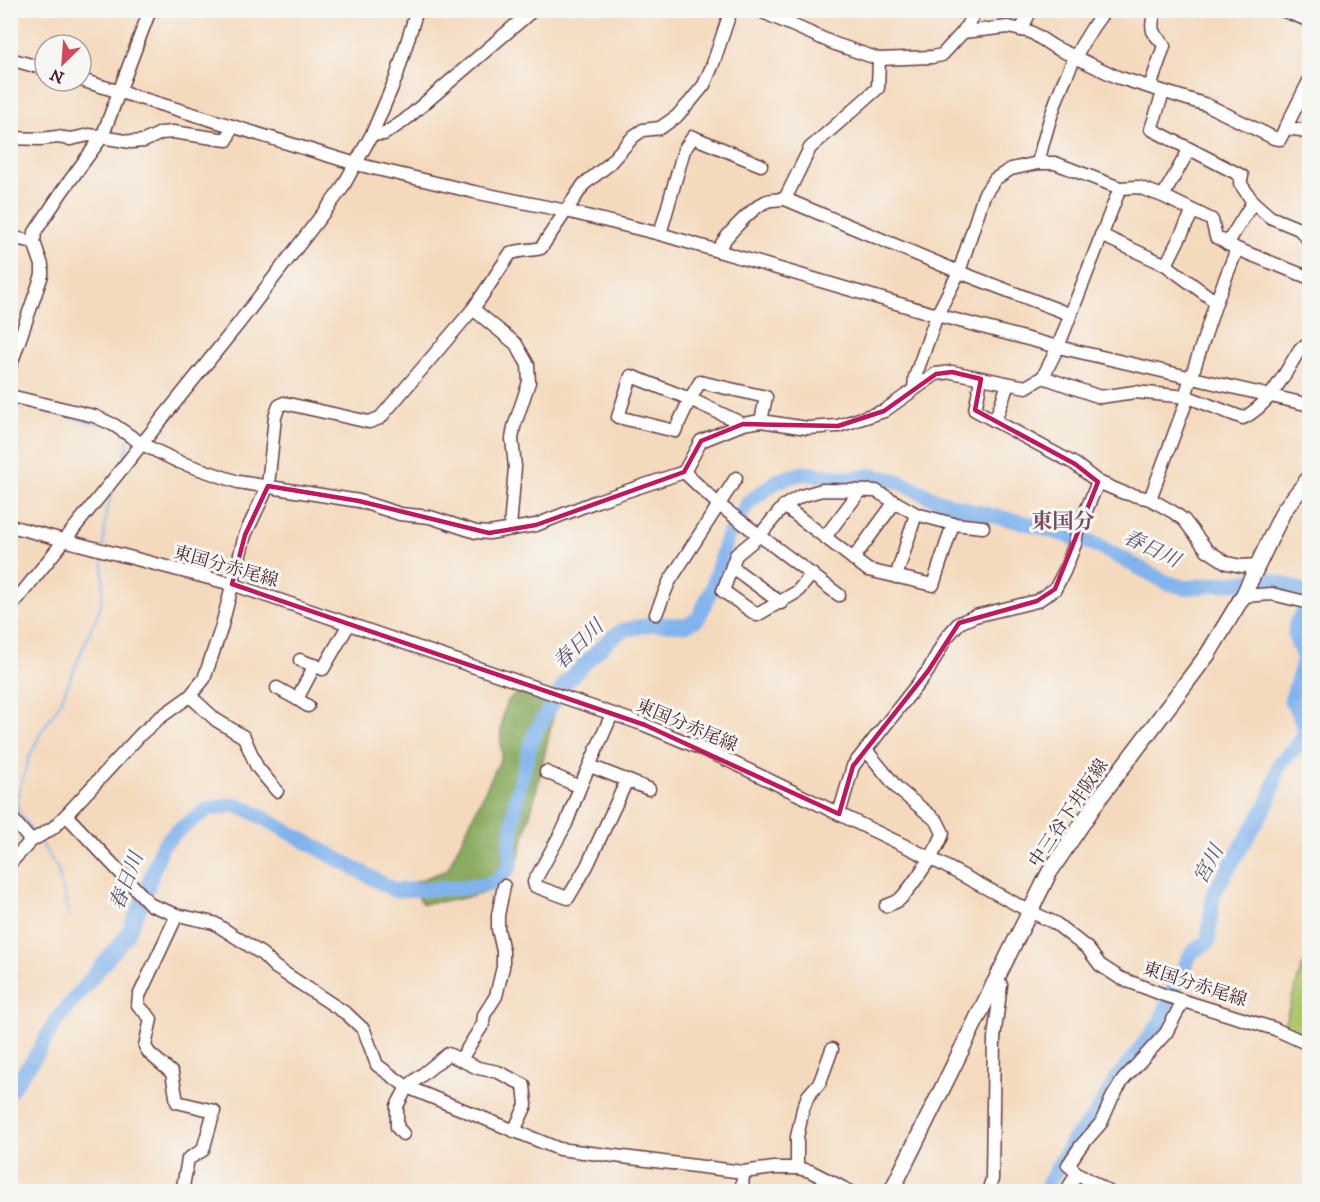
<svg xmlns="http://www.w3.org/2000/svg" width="1320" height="1202" font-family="'IM FELL DW Pica','Noto Serif JP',serif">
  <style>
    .green { fill: #adc66c; stroke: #7c724c; stroke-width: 1.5 }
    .forest { fill: #8aab60; stroke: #6a6546; stroke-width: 1.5 }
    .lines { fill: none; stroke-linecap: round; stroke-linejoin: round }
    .stream { stroke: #81b3ed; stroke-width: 2 }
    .river { stroke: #81b3ed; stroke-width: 15 }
    .minor-casing { stroke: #643b41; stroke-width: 15 }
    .major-casing { stroke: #643b41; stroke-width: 18 }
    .minor { stroke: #fff; stroke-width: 12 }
    .major { stroke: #fff; stroke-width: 15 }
    .marked { fill: none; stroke: #c2185b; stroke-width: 4.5; stroke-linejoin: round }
    .labels { text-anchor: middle; stroke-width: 6; stroke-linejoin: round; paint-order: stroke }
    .street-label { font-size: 18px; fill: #4a1f2b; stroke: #f6f6f2 }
    .water-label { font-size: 20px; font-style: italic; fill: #5d536f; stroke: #f6f6f2 }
    .quarter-label { font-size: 21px; font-weight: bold; fill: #7b4a62; stroke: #f6f6f2 }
  </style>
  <rect width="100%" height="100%" fill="#f6f6f2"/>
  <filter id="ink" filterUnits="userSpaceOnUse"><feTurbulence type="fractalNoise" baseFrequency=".0167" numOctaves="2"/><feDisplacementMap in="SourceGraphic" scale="12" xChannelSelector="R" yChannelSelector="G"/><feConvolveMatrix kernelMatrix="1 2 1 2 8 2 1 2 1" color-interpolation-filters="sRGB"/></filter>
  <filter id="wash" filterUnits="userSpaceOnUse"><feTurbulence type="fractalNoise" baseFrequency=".008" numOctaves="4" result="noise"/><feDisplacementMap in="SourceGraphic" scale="24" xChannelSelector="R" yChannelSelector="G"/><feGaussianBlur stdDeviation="1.35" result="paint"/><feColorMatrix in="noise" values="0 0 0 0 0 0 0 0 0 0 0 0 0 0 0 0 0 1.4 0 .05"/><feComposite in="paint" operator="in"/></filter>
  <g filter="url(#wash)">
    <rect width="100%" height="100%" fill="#f4dabd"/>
    <polygon class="green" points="1309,958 1309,1039 1284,1025 1302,967"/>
    <path class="forest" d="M 519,692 L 556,704 L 535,796 L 515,870 C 494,899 455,899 423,904 L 409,884 L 447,870 L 502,756 C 500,740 500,716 508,701 C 510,698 516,694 519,692 Z"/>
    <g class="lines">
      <g class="stream">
        <polyline points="25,406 101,425"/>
        <polyline points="124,457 128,444 127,440"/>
        <polyline points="103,547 106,512 115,485"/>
        <polyline points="33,833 18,810 18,795 29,758 42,731 60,703 99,610 103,593 103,556"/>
        <polyline points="40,842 58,869 69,916"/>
      </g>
      <g class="river">
        <polyline points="10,1091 35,1057 56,1021 127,935 141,905 162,846 177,831 208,809 233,805 249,810 394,890 464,888 487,885 501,878 511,864 510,845 517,795 530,747 537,729 566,682 610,639 623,630 654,624 686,625 698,619 712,588 727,538 748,503 777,481 803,473 851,479 870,476 895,480 939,501 972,511 1034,525 1096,545 1166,582 1185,588 1266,579 1310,593"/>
        <polyline points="1044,1192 1073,1140 1096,1115 1115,1081 1161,1021 1173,990 1191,953 1208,942 1213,894 1269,801 1280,763 1296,747 1305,733 1300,716 1291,701 1304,660 1295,635 1296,623 1310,605"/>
      </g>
    </g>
  </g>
  <g filter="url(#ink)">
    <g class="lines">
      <defs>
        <g id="minor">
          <polyline points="758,10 835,44 879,59 932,57 942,55 963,32 976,10"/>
          <polyline points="1282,10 1310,21"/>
          <polyline points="1021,30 1031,10"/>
          <polyline points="963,32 1008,27 1031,32 1054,47 1117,77 1207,105 1274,138 1280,139 1310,79"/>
          <polyline points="10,59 45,69"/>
          <polyline points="81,80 356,164 474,192 566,211 660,234 937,315 1058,347 1310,405"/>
          <path d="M 1150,87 L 1164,46 C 1161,40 1157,38 1154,33 C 1150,27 1154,17 1154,10"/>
          <polyline points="1163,93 1151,129 1242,176 1240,183 1253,202 1270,217 1299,229 1310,241"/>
          <polyline points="1285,128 1301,130 1310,135"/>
          <polyline points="372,134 384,134 404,121 533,10"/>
          <polyline points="10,138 41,139 57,137 71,139 89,135 131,142 144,141 161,133 173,132 227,140 232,126"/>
          <path d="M 1038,163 C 1051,108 1070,55 1105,10"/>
          <polyline points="1163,196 1212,220 1216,237 1237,249 1310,278"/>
          <polyline points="785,199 810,148 878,88 879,59"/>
          <polyline points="660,234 684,150 693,137 761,165"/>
          <polyline points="1101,235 1166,265 1216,302 1185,396"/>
          <polyline points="10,237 34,242"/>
          <polyline points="1227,244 1253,202"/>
          <path d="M 718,251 C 723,238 751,209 765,202 C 770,199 779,200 785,199 L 959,272 L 1069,314"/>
          <polyline points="1166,265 1193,211"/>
          <polyline points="1216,302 1237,249"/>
          <polyline points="473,309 516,344 528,365 529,382 514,427 512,439 515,467 510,528"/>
          <polyline points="10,367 42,275 42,265 34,242 35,232 63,190 102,137 150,10"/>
          <path d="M 1043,377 L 1100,397 L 1135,392 L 1188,397 L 1243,418 C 1271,404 1284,374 1300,349 L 1310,344"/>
          <polyline points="981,379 975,410 1075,464 1098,482 1124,493 1150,499 1173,512 1184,520 1207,550 1227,563 1241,566 1258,565"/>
          <polyline points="914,389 915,377 937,315 959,272 984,195 995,179 1011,169 1038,163 1055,163 1120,188 1138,187 1163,196 1189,150"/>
          <polyline points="10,396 94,416 114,425 142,444 179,462 238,482 359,501 400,514 430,517 476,532 489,533 536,525 597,501 684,472 701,441 743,424 761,421 807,428 838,426 884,411 936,374 952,372 1026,387 1043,377 1058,347 1120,188"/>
          <polyline points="995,421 1008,384"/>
          <polyline points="743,424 690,399 631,376 618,417 675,431 690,399 700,382 766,397 761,421"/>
          <polyline points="684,472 719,505 839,595"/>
          <polyline points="1150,499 1188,397"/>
          <polyline points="784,506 801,496 822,490 876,491 916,514 953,524 983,527"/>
          <polyline points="10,526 232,584 645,725 721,757 839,814 930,858 1029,911 1055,923 1088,949 1100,965 1120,978 1164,995 1275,1029 1310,1045"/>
          <polyline points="825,537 860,491"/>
          <polyline points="853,559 895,502"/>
          <polyline points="732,567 781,603"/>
          <polyline points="812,574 797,592 757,615 723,591 736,555 759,536 784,506 868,570 933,585 953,524"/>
          <polyline points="896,577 916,514"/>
          <polyline points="1243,596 1272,594 1310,603"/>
          <polyline points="10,608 239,323 341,190 372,134 396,78 417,10"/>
          <polyline points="656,614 669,582 736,478"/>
          <polyline points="300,660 323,669 349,624"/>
          <polyline points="277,688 297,699"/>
          <polyline points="190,696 216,720 244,737 257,767 277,791"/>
          <polyline points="308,706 297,699 315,665"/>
          <polyline points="612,714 580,787 566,824 534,882 535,886 568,898 587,866 627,780"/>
          <path d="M 866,750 L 898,789 L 937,821 L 943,833 C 940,846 909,891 899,900 C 895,903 890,904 886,906"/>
          <polyline points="590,766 649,789"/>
          <polyline points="546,772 580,787"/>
          <polyline points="839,814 853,766 928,671 946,638 959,623 975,616 1037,601 1055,589 1064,572 1075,544 1077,532 1098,482"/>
          <polyline points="66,815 151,905 177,915 214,923 262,954 275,967 347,1014 364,1030 377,1065 407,1087 559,1149 743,1172 774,1168 797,1168 810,1171 851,1192"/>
          <polyline points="10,816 31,841"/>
          <path d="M 10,863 L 31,841 L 53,828 L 66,815 L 141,734 L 158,719 L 190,696 L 204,679 L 221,629 L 245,535 L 268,486 L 275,417 L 279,406 L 284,403 L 369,422 L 380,418 L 473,309 L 510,254 C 520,249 531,251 541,248 L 584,184 L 607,166 L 634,136 L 643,130 L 660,128 L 676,117 L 690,102 L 704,85 L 713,64 L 731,10"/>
          <polyline points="177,915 139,996 138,1005 151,1019 145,1046 149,1053 172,1073 177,1102 214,1111 203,1150 188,1159 182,1192"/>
          <polyline points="461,1059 483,1024 484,1015 496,996 503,967 503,951 498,929 498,915 504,886"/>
          <polyline points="403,1134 397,1127 397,1106 407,1087 448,1054 478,1068 498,1072 524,1085 526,1105 514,1131"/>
          <polyline points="797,1168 797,1137 803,1109 808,1096 820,1082 832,1049"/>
          <polyline points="742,1192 743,1172"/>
          <polyline points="988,1192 992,1179 994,1038 1001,985 997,977"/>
          <polyline points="1066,1192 1077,1173"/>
          <polyline points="1109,1192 1077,1173 1068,1165 1080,1147 1101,1123 1112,1098 1123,1080 1166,1033 1183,1001"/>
        </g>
        <polyline id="major" points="891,1192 1049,873 1100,797 1208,654 1243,596 1284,510 1310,477"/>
      </defs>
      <use href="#minor" class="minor-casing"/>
      <use href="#major" class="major-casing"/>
      <use href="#minor" class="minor"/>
      <use href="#major" class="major"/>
    </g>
  </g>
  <path class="marked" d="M 952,372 L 981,379 L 975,410 L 1075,464 L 1098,482 L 1055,589 L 1037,601 L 959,623 L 928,671 L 853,766 L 839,814 L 645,725 L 232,584 L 245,535 L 268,486 L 359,501 L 489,533 L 536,525 L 684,472 L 701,441 L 743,424 L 838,426 L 884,411 L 936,374 Z"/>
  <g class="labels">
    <g class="street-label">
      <text transform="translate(226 566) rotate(16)" y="6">東国分赤尾線</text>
      <text transform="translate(687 725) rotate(23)" y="6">東国分赤尾線</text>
      <text transform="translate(1068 813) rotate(-56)" y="6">中三谷下井阪線</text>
      <text transform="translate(1195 984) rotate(18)" y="6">東国分赤尾線</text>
    </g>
    <g class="water-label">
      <text transform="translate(1152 548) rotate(26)" y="7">春日川</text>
      <text transform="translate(578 644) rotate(-44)" y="7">春日川</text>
      <text transform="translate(1208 864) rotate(-62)" y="7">宮川</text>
      <text transform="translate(126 881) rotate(-69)" y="7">春日川</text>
    </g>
    <g class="quarter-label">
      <text x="1063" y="528">東国分</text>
    </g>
  </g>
  <rect width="1320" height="1202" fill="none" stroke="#f6f6f2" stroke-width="36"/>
  <g transform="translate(63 63) rotate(205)"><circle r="28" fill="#f6f6f2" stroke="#b1a0a2" stroke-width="1.5"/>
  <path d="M0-4.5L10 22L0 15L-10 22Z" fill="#d1495b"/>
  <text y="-9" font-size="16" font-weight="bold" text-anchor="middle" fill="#4a1f2b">N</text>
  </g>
</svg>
